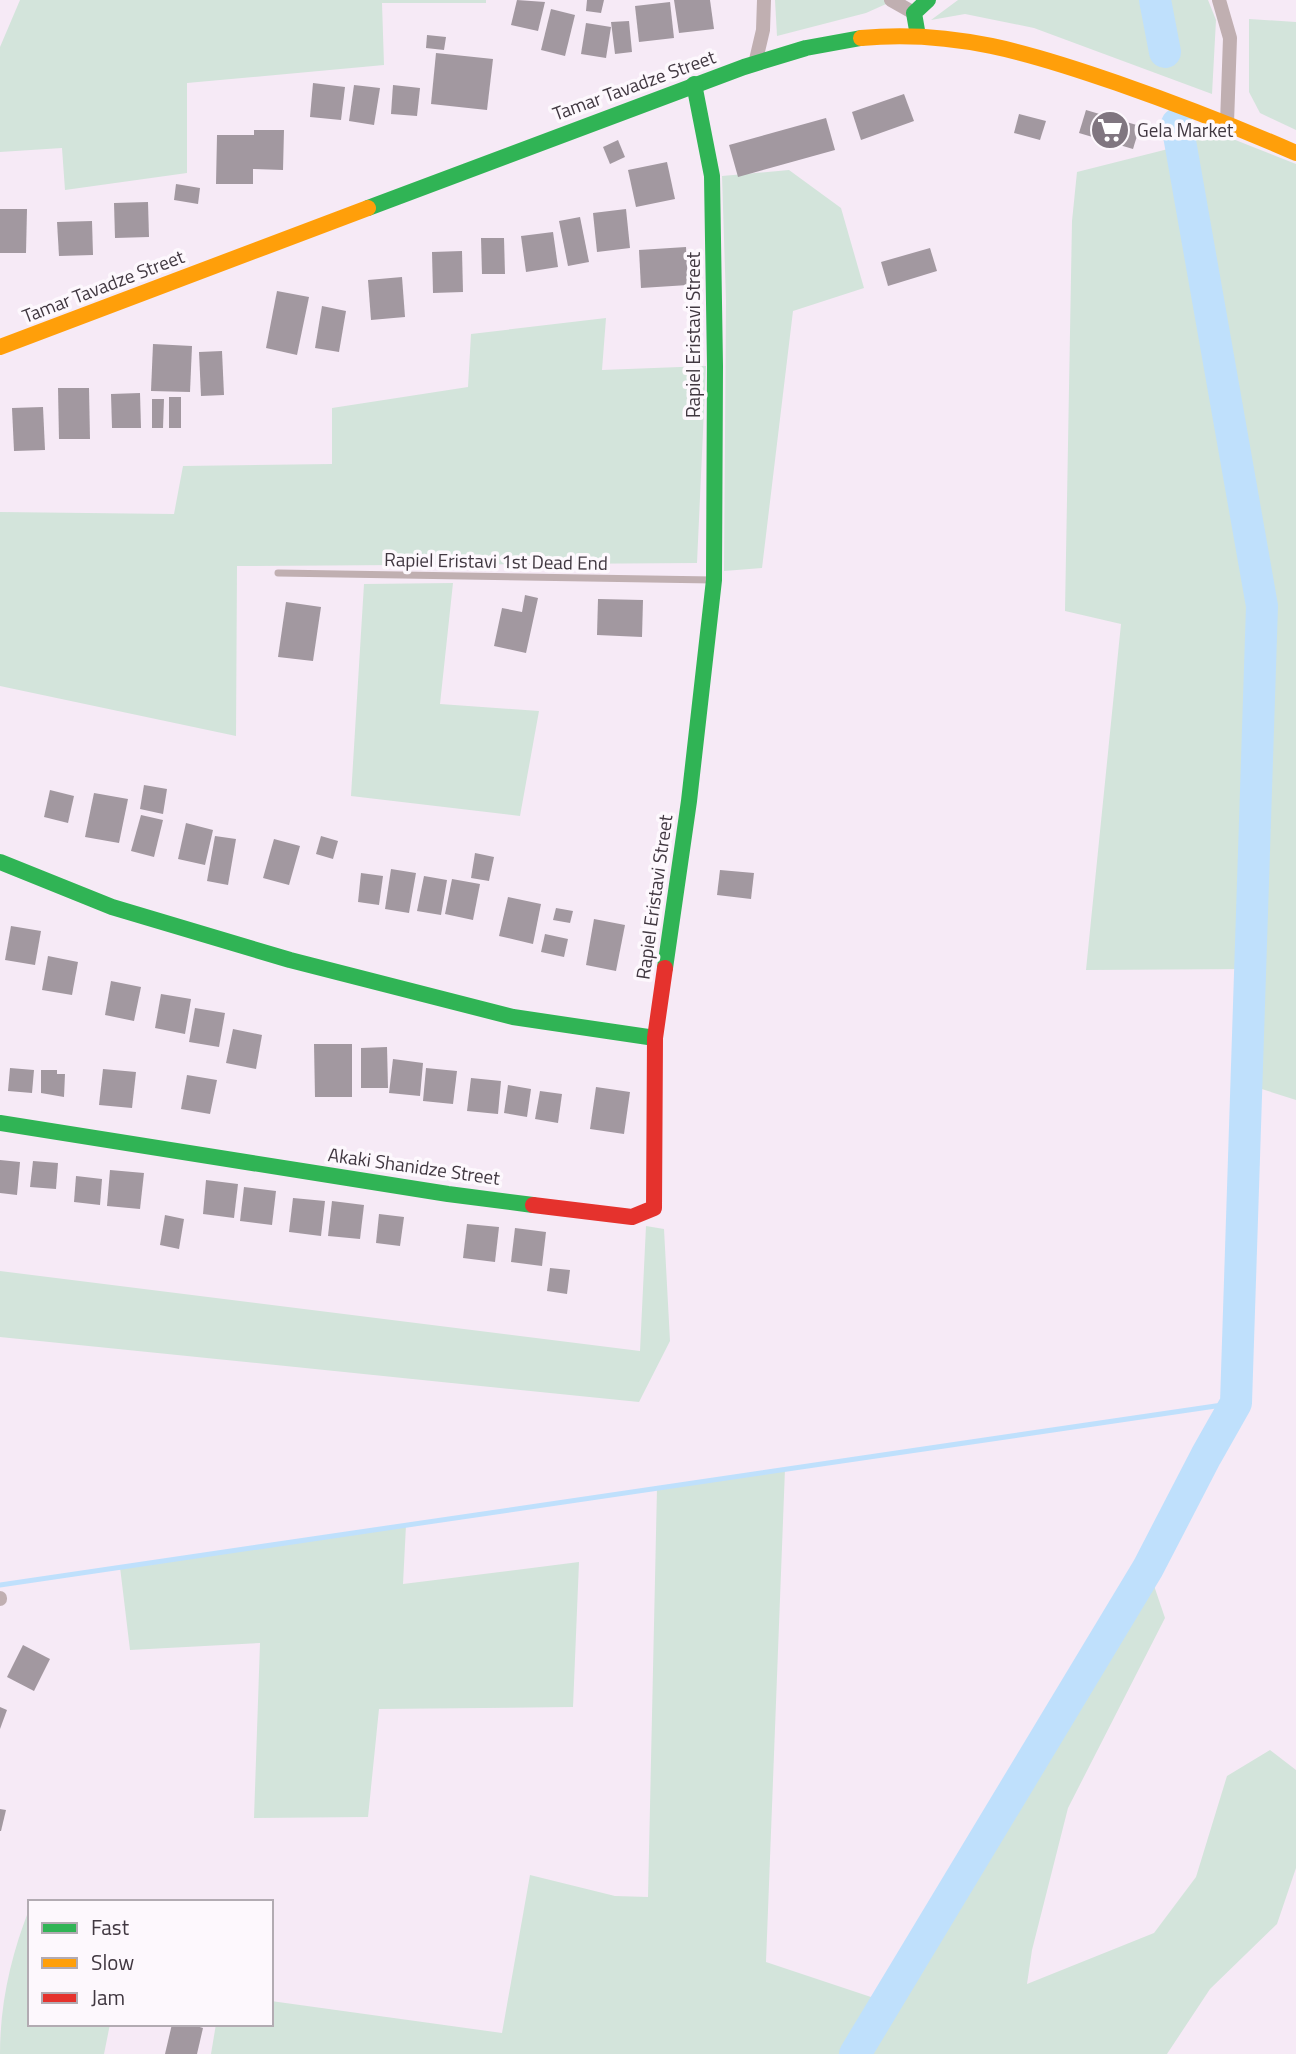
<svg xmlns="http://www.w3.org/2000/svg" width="1296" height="2054" font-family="'Titillium Web',sans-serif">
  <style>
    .green { fill: #d3e4db }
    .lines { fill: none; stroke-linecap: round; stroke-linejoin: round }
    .stream { stroke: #bfe0fc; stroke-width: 5 }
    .river { stroke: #bfe0fc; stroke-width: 32 }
    .building { fill: #a298a0 }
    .lane { stroke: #c0afb1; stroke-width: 7 }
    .street { stroke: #c0afb1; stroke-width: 14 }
    .fast { stroke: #30b455; stroke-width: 16 }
    .slow { stroke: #ff9f0a; stroke-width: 16 }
    .jam { stroke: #e5322d; stroke-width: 16 }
    .labels { text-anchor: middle; stroke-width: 7; stroke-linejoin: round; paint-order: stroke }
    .street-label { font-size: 19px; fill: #413841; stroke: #fdf8fd }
    .poi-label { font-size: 19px; fill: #413841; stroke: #fdf8fd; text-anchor: start }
  </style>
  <rect width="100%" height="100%" fill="#f6eaf6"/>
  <g class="green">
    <polygon points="20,0 486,0 486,3 382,3 384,65 187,83 187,173 65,190 62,148 0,152 0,47"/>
    <polygon points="775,0 895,0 866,13 777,36"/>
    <polygon points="958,0 1208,0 1216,20 1212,94 1034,28 965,14 931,20"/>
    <polygon points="1249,19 1296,22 1296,130 1260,113 1249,92"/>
    <polygon points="1177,124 1195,124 1296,164 1296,1100 1246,1084 1250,969 1086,970 1121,624 1065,611 1072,221 1077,172 1180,146"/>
    <polygon points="789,170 841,208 864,288 793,311 762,568 724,571 726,301 722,176"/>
    <polygon points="606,318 602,370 706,366 697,563 237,566 236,736 0,686 0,512 174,514 183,466 332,464 332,408 468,387 471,334"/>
    <polygon points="453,583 440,704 539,711 520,816 351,796 364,584"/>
    <polygon points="646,1226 664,1229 670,1341 639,1402 0,1337 0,1271 640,1351"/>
    <polygon points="785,1469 766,1962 886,2002 1148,1568 1165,1618 1068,1808 1032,1950 1027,1984 1154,1933 1196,1877 1227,1776 1270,1750 1296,1770 1296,1868 1277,1924 1210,1989 1167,2054 211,2054 216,2024 271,2024 271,2001 502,2033 530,1875 615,1896 648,1897 657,1488"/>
    <polygon points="406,1525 403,1584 579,1562 573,1707 379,1709 368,1817 254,1818 260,1643 130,1650 120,1567"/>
    <path d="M 30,1907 L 30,2024 L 110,2024 L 104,2054 L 0,2054 C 0,2003 11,1955 30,1907 Z"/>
  </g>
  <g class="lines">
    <polyline class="stream" points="0,1585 1236,1403"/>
    <g class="river">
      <polyline points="1155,0 1165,52"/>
      <polyline points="855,2054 1148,1568 1206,1456 1236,1403 1262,606 1177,124"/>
    </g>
  </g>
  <g class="building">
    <polygon points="517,0 545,2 538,31 511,25"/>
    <polygon points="587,0 604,0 601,13 586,11"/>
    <polygon points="674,0 710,0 714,29 679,33"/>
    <polygon points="670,2 674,38 639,42 635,6"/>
    <polygon points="551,9 575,15 565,56 541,50"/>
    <polygon points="629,21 632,52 615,54 611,22"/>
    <polygon points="586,23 611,27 606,58 581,54"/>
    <polygon points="427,35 446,37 444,50 426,48"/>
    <polygon points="436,53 493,59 487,110 431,104"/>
    <polygon points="313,83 345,87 341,120 310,117"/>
    <polygon points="354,85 380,88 374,125 349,121"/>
    <polygon points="393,85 420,88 417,116 391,114"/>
    <polygon points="904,94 914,121 861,140 852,112"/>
    <polygon points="1086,110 1140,126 1133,149 1079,133"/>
    <polygon points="1019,114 1046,121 1040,140 1014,133"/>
    <polygon points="826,118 835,150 738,177 729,145"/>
    <polygon points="254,130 284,130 283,170 253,169 253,184 216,184 217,135 254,135"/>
    <polygon points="618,140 625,157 610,164 603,147"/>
    <polygon points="667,162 675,199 636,207 628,170"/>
    <polygon points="176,184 200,188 198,204 174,200"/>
    <polygon points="148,202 149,237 115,238 114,203"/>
    <polygon points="0,209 27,209 26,253 0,253"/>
    <polygon points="626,209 630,248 597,252 593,213"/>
    <polygon points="580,217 589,262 568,266 559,221"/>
    <polygon points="92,221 93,255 59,256 57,222"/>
    <polygon points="553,232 558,267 526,272 521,236"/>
    <polygon points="481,238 504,238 505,274 482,274"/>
    <polygon points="686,247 688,285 641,288 639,250"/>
    <polygon points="930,248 937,271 888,286 881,262"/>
    <polygon points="462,251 463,292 433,293 432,252"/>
    <polygon points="402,277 405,317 371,320 368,280"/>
    <polygon points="277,291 309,297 297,355 266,348"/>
    <polygon points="322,306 346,311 339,352 315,348"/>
    <polygon points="153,344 192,346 190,392 151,391"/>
    <polygon points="222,351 224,395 201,396 199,352"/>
    <polygon points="58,388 89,388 90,439 59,439"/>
    <polygon points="140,393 141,428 112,428 111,394"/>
    <rect x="169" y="397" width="12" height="31"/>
    <polygon points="152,399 164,399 163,428 152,428"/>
    <polygon points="43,407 45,450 14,451 12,408"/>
    <polygon points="525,595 538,598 526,653 494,646 502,608 522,612"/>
    <polygon points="598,599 643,600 642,637 597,635"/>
    <polygon points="286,602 321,607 313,661 278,657"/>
    <polygon points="144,785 167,789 163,814 140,809"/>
    <polygon points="50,790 74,796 68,823 44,817"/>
    <polygon points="94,793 128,799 119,843 85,837"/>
    <polygon points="141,815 163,820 154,857 131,851"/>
    <polygon points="186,823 213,830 205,865 178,859"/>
    <polygon points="215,836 236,839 228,885 207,881"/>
    <polygon points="321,836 338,841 333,859 316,854"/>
    <polygon points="274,839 300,846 289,885 263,878"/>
    <polygon points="475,853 494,857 489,881 471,878"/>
    <polygon points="391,869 416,873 409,913 385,909"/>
    <polygon points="720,870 754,873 751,899 717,895"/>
    <polygon points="361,873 383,876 379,905 358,902"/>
    <polygon points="424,876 447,880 441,915 417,911"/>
    <polygon points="452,879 480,884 473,920 445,914"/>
    <polygon points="508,897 541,904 533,944 499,936"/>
    <polygon points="556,908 573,911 570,923 553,920"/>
    <polygon points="594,919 625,925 616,971 586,965"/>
    <polygon points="11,926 41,931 35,965 5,960"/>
    <polygon points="545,934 568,939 564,957 541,952"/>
    <polygon points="48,956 78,962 72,995 42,990"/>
    <polygon points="111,981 141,987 134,1021 105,1015"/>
    <polygon points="161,994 191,999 185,1034 155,1028"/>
    <polygon points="195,1008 225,1013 219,1047 189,1042"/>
    <polygon points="233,1029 262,1035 256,1069 226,1063"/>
    <polygon points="314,1044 352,1044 352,1097 315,1097"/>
    <polygon points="387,1047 388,1088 361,1088 361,1048"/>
    <polygon points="393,1059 423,1063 420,1096 389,1093"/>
    <polygon points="10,1068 34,1070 32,1093 8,1091"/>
    <polygon points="426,1068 457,1071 453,1104 423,1101"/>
    <polygon points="103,1069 136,1072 132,1108 99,1105"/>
    <polygon points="41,1070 57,1070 57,1074 65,1074 64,1097 41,1093"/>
    <polygon points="187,1075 217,1080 210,1114 181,1109"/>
    <polygon points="471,1078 501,1081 498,1114 467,1111"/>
    <polygon points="508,1085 531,1089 527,1117 504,1113"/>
    <polygon points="596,1087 630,1092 624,1134 590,1129"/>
    <polygon points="540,1091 562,1094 558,1123 535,1119"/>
    <polygon points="0,1160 20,1162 17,1195 0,1193"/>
    <polygon points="33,1161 58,1163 56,1189 30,1187"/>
    <polygon points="110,1170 144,1173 140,1209 107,1206"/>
    <polygon points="76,1176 102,1179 100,1205 74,1202"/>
    <polygon points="206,1180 238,1184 234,1218 203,1214"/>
    <polygon points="244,1187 276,1191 272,1225 240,1221"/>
    <polygon points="293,1198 325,1201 321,1236 289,1232"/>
    <polygon points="332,1201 364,1205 360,1239 328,1236"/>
    <polygon points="379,1214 404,1217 400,1246 376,1243"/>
    <polygon points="165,1215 184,1219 179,1249 160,1245"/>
    <polygon points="467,1224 499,1227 495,1262 463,1258"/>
    <polygon points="515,1228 546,1232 542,1266 511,1262"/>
    <polygon points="550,1268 570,1270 567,1294 547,1291"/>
    <polygon points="23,1645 50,1659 34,1691 7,1677"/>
    <polygon points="0,1707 7,1710 0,1729"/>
    <polygon points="0,1809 6,1810 1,1831 0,1831"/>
    <polygon points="172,2024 190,2024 203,2028 197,2054 165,2054"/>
  </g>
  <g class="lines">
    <polyline class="lane" points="278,573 713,580"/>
    <g class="street">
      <polyline points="891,0 914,13"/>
      <polyline points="1219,0 1230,38 1227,123"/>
      <polyline points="755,64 763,30 764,0"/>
      <polyline points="0,1599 0,1598"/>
    </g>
    <g class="fast">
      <polyline points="918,36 914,13 928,0"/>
      <polyline points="368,208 744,67 806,48 861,38"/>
      <polyline points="0,862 112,907 290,960 513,1017 655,1038"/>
      <polyline points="665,968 689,801 714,580 715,366 712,176 694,84"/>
      <polyline points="0,1123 448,1194 533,1205"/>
    </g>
    <g class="slow">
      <path d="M 861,38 C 953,29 1031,53 1117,83 C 1177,104 1237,127 1296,153"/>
      <polyline points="0,347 368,208"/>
    </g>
    <polyline class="jam" points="533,1205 632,1217 654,1208 655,1038 665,968"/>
  </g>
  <defs>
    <symbol id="supermarket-disc" viewBox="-11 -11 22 22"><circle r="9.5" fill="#807680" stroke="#fdf8fd"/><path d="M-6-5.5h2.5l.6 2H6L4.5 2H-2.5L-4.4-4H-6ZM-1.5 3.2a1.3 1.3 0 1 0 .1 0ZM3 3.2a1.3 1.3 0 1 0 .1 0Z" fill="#fff"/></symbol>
  </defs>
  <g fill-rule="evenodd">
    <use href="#supermarket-disc" x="1088" y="108" width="44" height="44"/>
  </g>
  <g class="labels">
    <g class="street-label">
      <text transform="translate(634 85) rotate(-20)" y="7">Tamar Tavadze Street</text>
      <text transform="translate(103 286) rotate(-21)" y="7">Tamar Tavadze Street</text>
      <text transform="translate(693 335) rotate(-90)" y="7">Rapiel Eristavi Street</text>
      <text transform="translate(496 561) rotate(1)" y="7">Rapiel Eristavi 1st Dead End</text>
      <text transform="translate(654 897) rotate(-82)" y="7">Rapiel Eristavi Street</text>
      <text transform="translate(414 1166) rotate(8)" y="7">Akaki Shanidze Street</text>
    </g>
    <g class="poi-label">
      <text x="1137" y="137">Gela Market</text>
    </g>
  </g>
  <rect x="28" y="1900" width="245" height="126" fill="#fdf8fd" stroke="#b2abb2" stroke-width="2"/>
  <rect x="42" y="1923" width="35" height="10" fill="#30b455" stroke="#b2abb2" stroke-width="2"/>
  <text x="91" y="1935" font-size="21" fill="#413841">Fast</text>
  <rect x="42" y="1958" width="35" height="10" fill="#ff9f0a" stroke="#b2abb2" stroke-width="2"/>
  <text x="91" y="1970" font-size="21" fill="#413841">Slow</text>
  <rect x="42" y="1993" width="35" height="10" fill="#e5322d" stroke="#b2abb2" stroke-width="2"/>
  <text x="91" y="2005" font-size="21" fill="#413841">Jam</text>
</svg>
